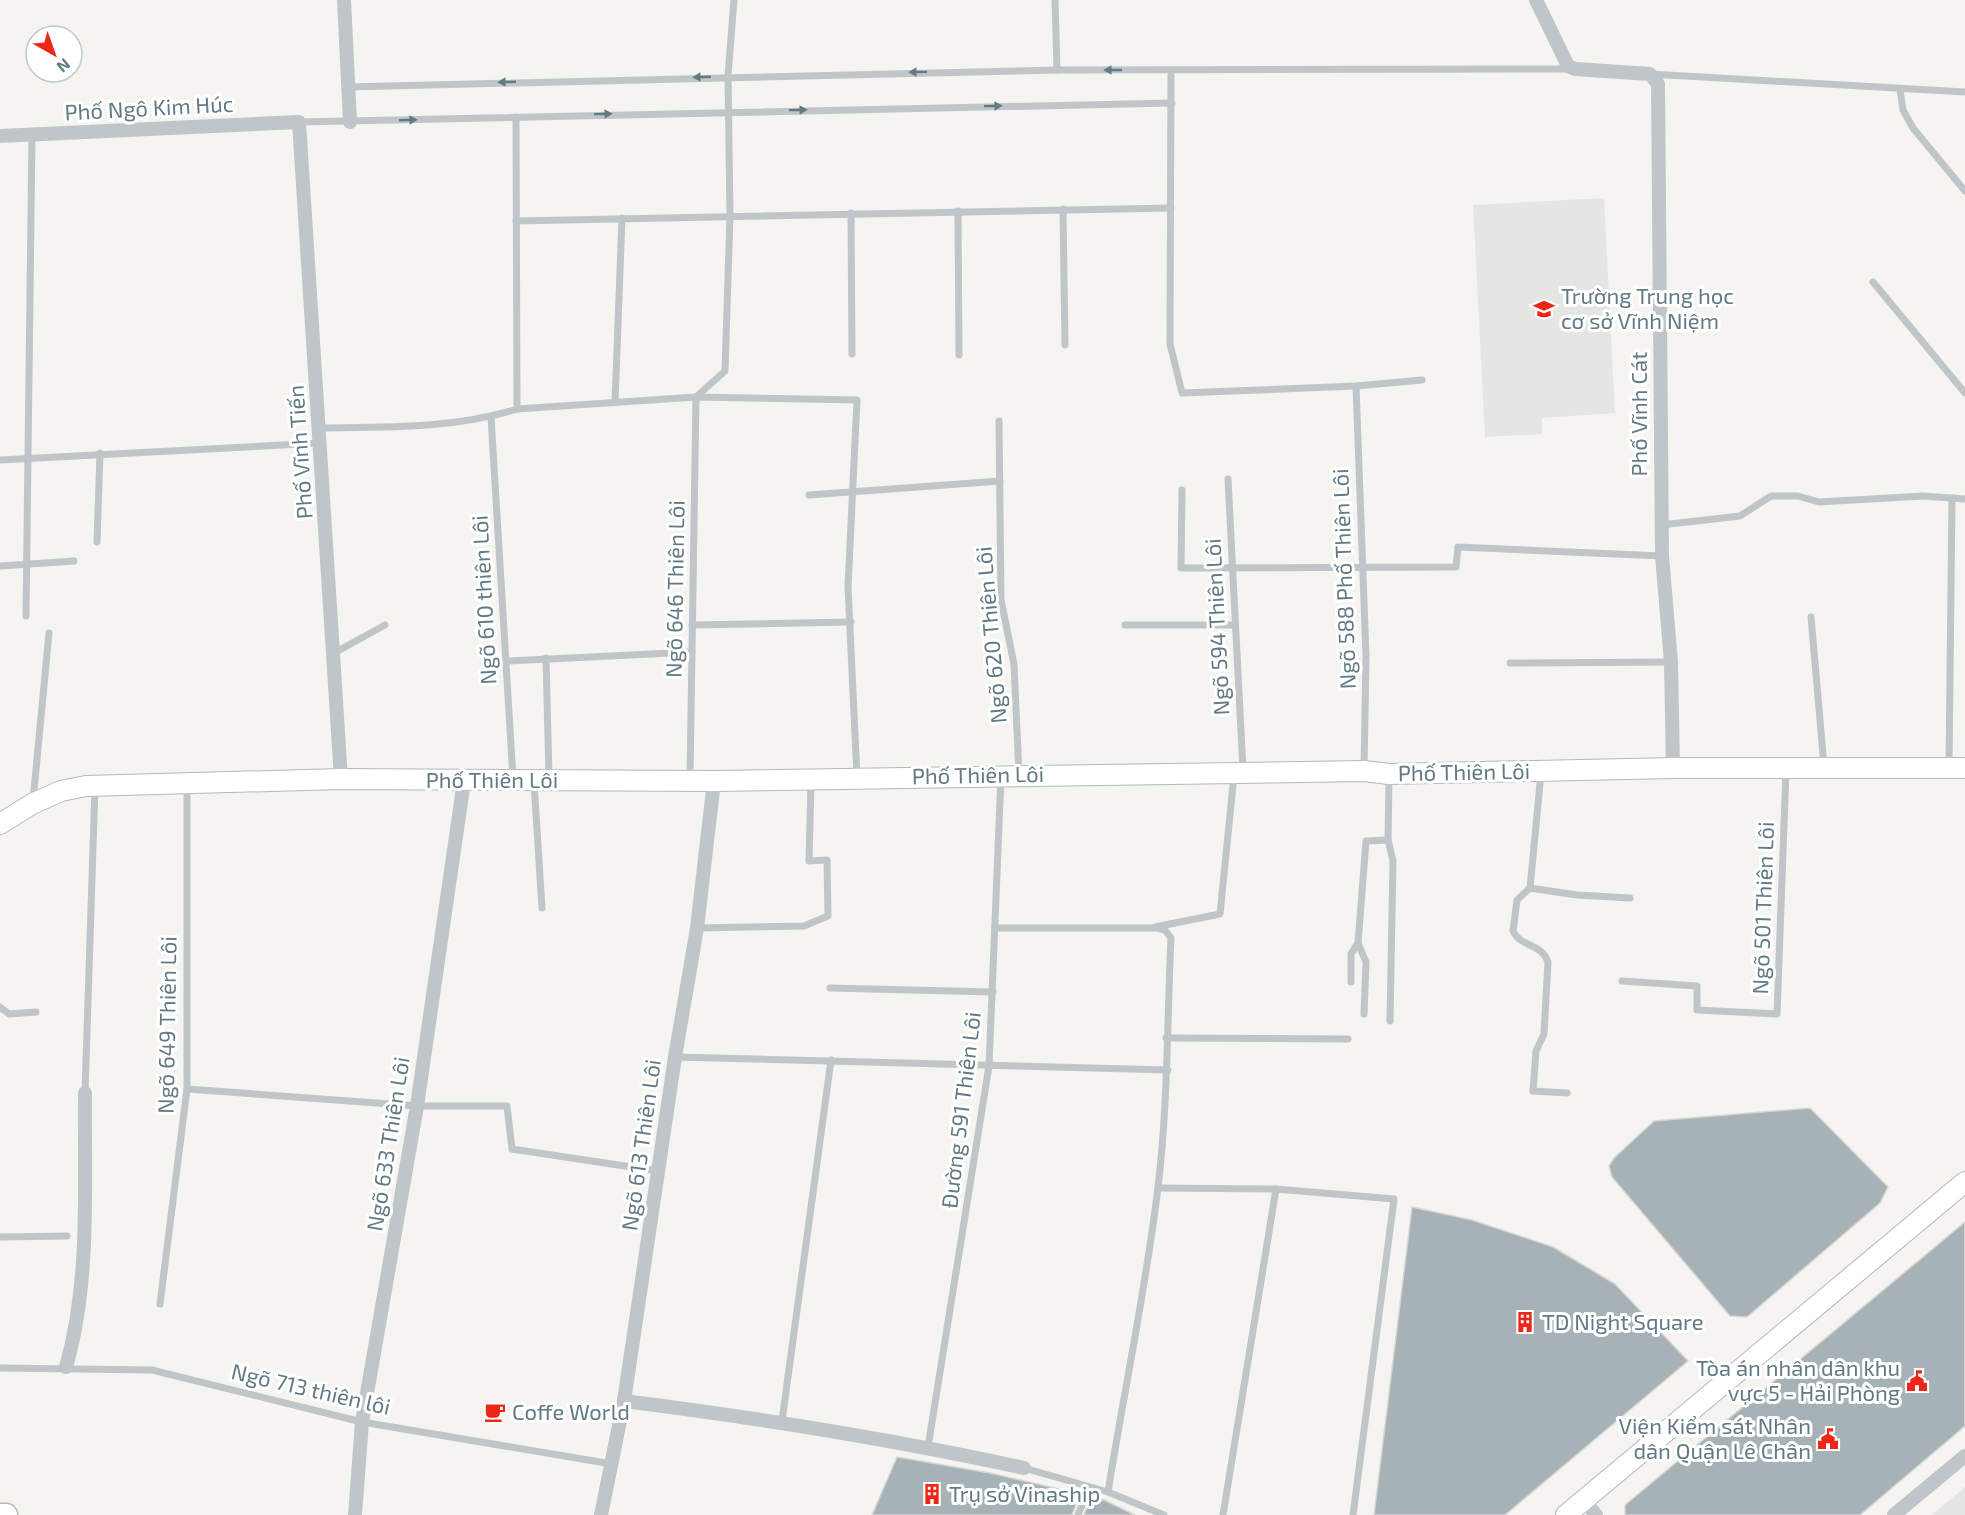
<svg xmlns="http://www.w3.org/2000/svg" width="1965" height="1515" font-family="'Exo 2',sans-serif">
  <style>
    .built { fill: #e5e6e4 }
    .building { fill: #a6b2b5; stroke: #d6d6d3; stroke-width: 1.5 }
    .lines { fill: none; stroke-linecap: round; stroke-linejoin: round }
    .secondary-casing { stroke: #b2b9bc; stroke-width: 22 }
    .primary-casing { stroke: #b3b9bc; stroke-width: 25 }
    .lane { stroke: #bfc5c8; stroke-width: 7 }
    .street { stroke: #bfc5c8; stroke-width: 14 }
    .secondary { stroke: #fff; stroke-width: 20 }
    .primary { stroke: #fff; stroke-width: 22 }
    .oneway { fill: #627a84 }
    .labels { text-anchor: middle; stroke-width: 6; stroke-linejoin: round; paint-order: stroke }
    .street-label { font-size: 22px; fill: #627a84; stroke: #fff }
    .poi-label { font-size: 22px; fill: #627a84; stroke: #fff; text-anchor: start }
  </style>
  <rect width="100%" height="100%" fill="#f5f4f0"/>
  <g class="built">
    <polygon points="1604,198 1615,413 1542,418 1542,434 1485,437 1473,205"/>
    <polygon points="1965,1487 1965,1515 1932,1515"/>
  </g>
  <g class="building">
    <polygon points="1810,1108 1888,1187 1880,1203 1747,1317 1730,1316 1612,1177 1609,1166 1614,1158 1654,1121"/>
    <polygon points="1412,1207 1472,1220 1553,1247 1615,1284 1688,1361 1505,1515 1374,1515"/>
    <polygon points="1965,1222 1965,1426 1860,1515 1625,1515 1625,1505"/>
    <polygon points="897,1457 990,1473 1080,1494 1072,1515 872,1515"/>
    <polygon points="1091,1497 1104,1500 1135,1515 1084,1515"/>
  </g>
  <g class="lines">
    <defs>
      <g id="secondary">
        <polyline points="0,824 32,804 61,791 86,786 341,779 714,781 1364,771 1389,774 1673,768 1965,768"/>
        <polyline points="1566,1515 1965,1182"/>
      </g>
      <polyline id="primary" points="0,1515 6,1515"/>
    </defs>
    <use href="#secondary" class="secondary-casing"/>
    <use href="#primary" class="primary-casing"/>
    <g class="lane">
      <polyline points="1055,0 1057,70"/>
      <polyline points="1171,70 1170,344 1182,393 1356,386 1422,380"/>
      <polyline points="1650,74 1965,92"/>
      <polyline points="348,87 1057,70 1570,69"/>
      <polyline points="1900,90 1903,110 1913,128 1965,191"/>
      <polyline points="516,117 517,409"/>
      <polyline points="299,122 1172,103"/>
      <polyline points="1063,209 1065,345"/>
      <polyline points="958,211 959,355"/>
      <polyline points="851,213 852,354"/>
      <polyline points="516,221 1171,208"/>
      <polyline points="1873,282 1965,393"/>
      <polyline points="1356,386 1366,656 1364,770"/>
      <polyline points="615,402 622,218"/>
      <polyline points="491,417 513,778"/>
      <polyline points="999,421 1001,600 1014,664 1019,775"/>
      <path d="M 319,428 C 387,427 452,429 517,409 L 696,397 L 857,400 L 848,587 L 857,777"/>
      <polyline points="0,460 320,443"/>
      <polyline points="1228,479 1243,770"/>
      <polyline points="1182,490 1181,568 1456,567 1458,547 1662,556"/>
      <polyline points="809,495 1000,481"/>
      <polyline points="1661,525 1740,516 1771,496 1798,496 1819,502 1923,496 1965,499"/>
      <polyline points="97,542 100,453"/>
      <polyline points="0,566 74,561"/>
      <polyline points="26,616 32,135"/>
      <polyline points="1811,617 1824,766"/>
      <polyline points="692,625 851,622"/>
      <polyline points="1125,625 1234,625"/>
      <polyline points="334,653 385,625"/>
      <polyline points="546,658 549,777"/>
      <polyline points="506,661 692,652"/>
      <polyline points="1510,663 1671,662"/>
      <polyline points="1949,766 1952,498"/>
      <path d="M 1541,773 L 1530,888 L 1517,900 L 1513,931 C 1521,948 1542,943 1548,962 L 1544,1034 L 1536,1051 L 1533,1091 L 1567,1093"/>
      <polyline points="1389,777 1388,840 1393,861 1390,1021"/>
      <polyline points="690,778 696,397 725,371 730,216 728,76 734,0"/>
      <polyline points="534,783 542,908"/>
      <polyline points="33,801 49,633"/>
      <polyline points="1530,888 1577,895 1630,898"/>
      <polyline points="1155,927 1220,914 1234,775"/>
      <polyline points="697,928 804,926 828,916 827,860 809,861 811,783"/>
      <path d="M 995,928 L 1157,928 L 1165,930 L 1171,938 C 1167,1021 1168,1105 1158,1187 C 1146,1289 1124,1391 1108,1492"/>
      <polyline points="1622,981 1697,986 1697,1010 1777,1014 1786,771"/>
      <polyline points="1351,982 1351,954 1358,943"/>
      <polyline points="830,988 993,992"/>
      <polyline points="0,1007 9,1014 36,1012"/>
      <polyline points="1364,1014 1366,962 1358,943 1366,841 1388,840"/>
      <polyline points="1166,1038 1348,1039"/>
      <polyline points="675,1057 1168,1070"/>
      <polyline points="187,1089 417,1106 507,1106 512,1149 658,1171"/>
      <polyline points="85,1093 95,786"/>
      <polyline points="1158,1188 1276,1189 1394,1199 1353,1515"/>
      <polyline points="0,1237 67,1236"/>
      <polyline points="160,1304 187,1089 187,785"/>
      <polyline points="0,1368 152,1370 362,1422 612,1464"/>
      <polyline points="782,1421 831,1060"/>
      <polyline points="928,1447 989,1066 1001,777"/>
      <polyline points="1024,1468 1108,1492 1164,1515"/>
      <polyline points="1078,1515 1089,1487"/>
      <polyline points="1223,1515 1276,1189"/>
    </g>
    <g class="street">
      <polyline points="344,0 350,122"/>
      <polyline points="1536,0 1568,66 1575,69 1650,74 1658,84 1662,556 1671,662 1673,768"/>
      <polyline points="0,136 299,122 341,779"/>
      <path d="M 66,1367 C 91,1279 84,1184 85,1093"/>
      <path d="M 624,1401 C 759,1418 891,1439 1024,1468"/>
      <polyline points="1584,1500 1596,1515"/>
      <polyline points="355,1515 362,1422 417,1106 464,781"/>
      <polyline points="601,1515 624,1401 675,1057 697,928 714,781"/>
      <polyline points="1894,1515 1965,1456"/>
    </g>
    <use href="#secondary" class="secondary"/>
    <use href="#primary" class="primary"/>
  </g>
  <defs><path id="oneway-solid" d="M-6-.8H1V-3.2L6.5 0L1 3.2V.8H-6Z" transform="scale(1.5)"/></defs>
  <g class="oneway">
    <use href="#oneway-solid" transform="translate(1113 70) rotate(-180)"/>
    <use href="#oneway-solid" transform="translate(918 72) rotate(179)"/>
    <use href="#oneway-solid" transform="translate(702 77) rotate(178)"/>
    <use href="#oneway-solid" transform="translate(507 82) rotate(178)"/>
    <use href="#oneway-solid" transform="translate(993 106) rotate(-1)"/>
    <use href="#oneway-solid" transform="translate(798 110) rotate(-1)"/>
    <use href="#oneway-solid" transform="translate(603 114) rotate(-1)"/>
    <use href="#oneway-solid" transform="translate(408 120) rotate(-2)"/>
  </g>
  <defs>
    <symbol id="school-bare" viewBox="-9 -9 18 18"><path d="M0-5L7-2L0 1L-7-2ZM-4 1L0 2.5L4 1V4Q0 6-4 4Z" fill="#ed2618" stroke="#fff" stroke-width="2.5" paint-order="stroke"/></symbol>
    <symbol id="building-bare" viewBox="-9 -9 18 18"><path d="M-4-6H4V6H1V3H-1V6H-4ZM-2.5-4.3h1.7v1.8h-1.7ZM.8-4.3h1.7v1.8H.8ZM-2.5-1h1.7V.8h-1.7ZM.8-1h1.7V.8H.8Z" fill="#ed2618" stroke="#fff" stroke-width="2.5" paint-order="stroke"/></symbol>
    <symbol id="civic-bare" viewBox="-9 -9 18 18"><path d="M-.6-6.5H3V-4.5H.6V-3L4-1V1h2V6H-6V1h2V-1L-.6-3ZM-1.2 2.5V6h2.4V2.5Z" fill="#ed2618" stroke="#fff" stroke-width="2.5" paint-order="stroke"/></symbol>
    <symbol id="cafe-bare" viewBox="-9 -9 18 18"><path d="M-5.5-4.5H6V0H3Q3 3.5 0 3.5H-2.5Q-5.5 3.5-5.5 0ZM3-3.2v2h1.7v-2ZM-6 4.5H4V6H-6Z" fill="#ed2618" stroke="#fff" stroke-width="2.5" paint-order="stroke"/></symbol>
  </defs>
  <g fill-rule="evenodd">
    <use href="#school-bare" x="1529" y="294" width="30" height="30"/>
    <use href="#building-bare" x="1510" y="1307" width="30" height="30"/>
    <use href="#civic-bare" x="1902" y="1366" width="30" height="30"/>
    <use href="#cafe-bare" x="480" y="1397" width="30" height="30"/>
    <use href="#civic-bare" x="1813" y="1424" width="30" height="30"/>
    <use href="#building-bare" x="917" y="1479" width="30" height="30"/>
  </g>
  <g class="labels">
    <g class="street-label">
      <text transform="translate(149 108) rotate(-3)" y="8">Phố Ngô Kim Húc</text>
      <text transform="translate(1639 414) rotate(-90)" y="8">Phố Vĩnh Cát</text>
      <text transform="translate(300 452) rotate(-94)" y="8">Phố Vĩnh Tiến</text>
      <text transform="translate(1344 579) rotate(-92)" y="8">Ngõ 588 Phố Thiên Lôi</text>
      <text transform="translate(675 589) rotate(-89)" y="8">Ngõ 646 Thiên Lôi</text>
      <text transform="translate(484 600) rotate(-93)" y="8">Ngõ 610 thiên Lôi</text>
      <text transform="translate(1217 627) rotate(-93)" y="8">Ngõ 594 Thiên Lôi</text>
      <text transform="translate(991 635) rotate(-95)" y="8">Ngõ 620 Thiên Lôi</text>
      <text transform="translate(1464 772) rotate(-1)" y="8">Phố Thiên Lôi</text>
      <text transform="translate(978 775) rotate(-1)" y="8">Phố Thiên Lôi</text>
      <text x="492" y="788">Phố Thiên Lôi</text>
      <text transform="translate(1763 908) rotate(-88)" y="8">Ngõ 501 Thiên Lôi</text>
      <text transform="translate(167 1025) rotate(-89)" y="8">Ngõ 649 Thiên Lôi</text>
      <text transform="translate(961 1110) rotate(-83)" y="8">Đường 591 Thiên Lôi</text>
      <text transform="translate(388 1144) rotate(-81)" y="8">Ngõ 633 Thiên Lôi</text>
      <text transform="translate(641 1145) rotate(-82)" y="8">Ngõ 613 Thiên Lôi</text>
      <text transform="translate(311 1389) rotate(13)" y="8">Ngõ 713 thiên lôi</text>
    </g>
    <g class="poi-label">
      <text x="1561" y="304">Trường Trung học<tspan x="1561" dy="25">cơ sở Vĩnh Niệm</tspan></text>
      <text x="1542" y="1330">TD Night Square</text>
      <text x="1900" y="1376" text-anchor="end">Tòa án nhân dân khu<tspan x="1900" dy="25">vực 5 - Hải Phòng</tspan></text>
      <text x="512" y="1420">Coffe World</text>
      <text x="1811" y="1434" text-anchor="end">Viện Kiểm sát Nhân<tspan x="1811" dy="25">dân Quận Lê Chân</tspan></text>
      <text x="949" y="1502">Trụ sở Vinaship</text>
    </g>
  </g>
  <g transform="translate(54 54) rotate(140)"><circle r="28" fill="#ffffff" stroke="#c0cace" stroke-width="1.5"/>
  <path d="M0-4.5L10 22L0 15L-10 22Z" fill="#ed2618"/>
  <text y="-9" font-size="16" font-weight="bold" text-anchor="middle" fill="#627a84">N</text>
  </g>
</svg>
